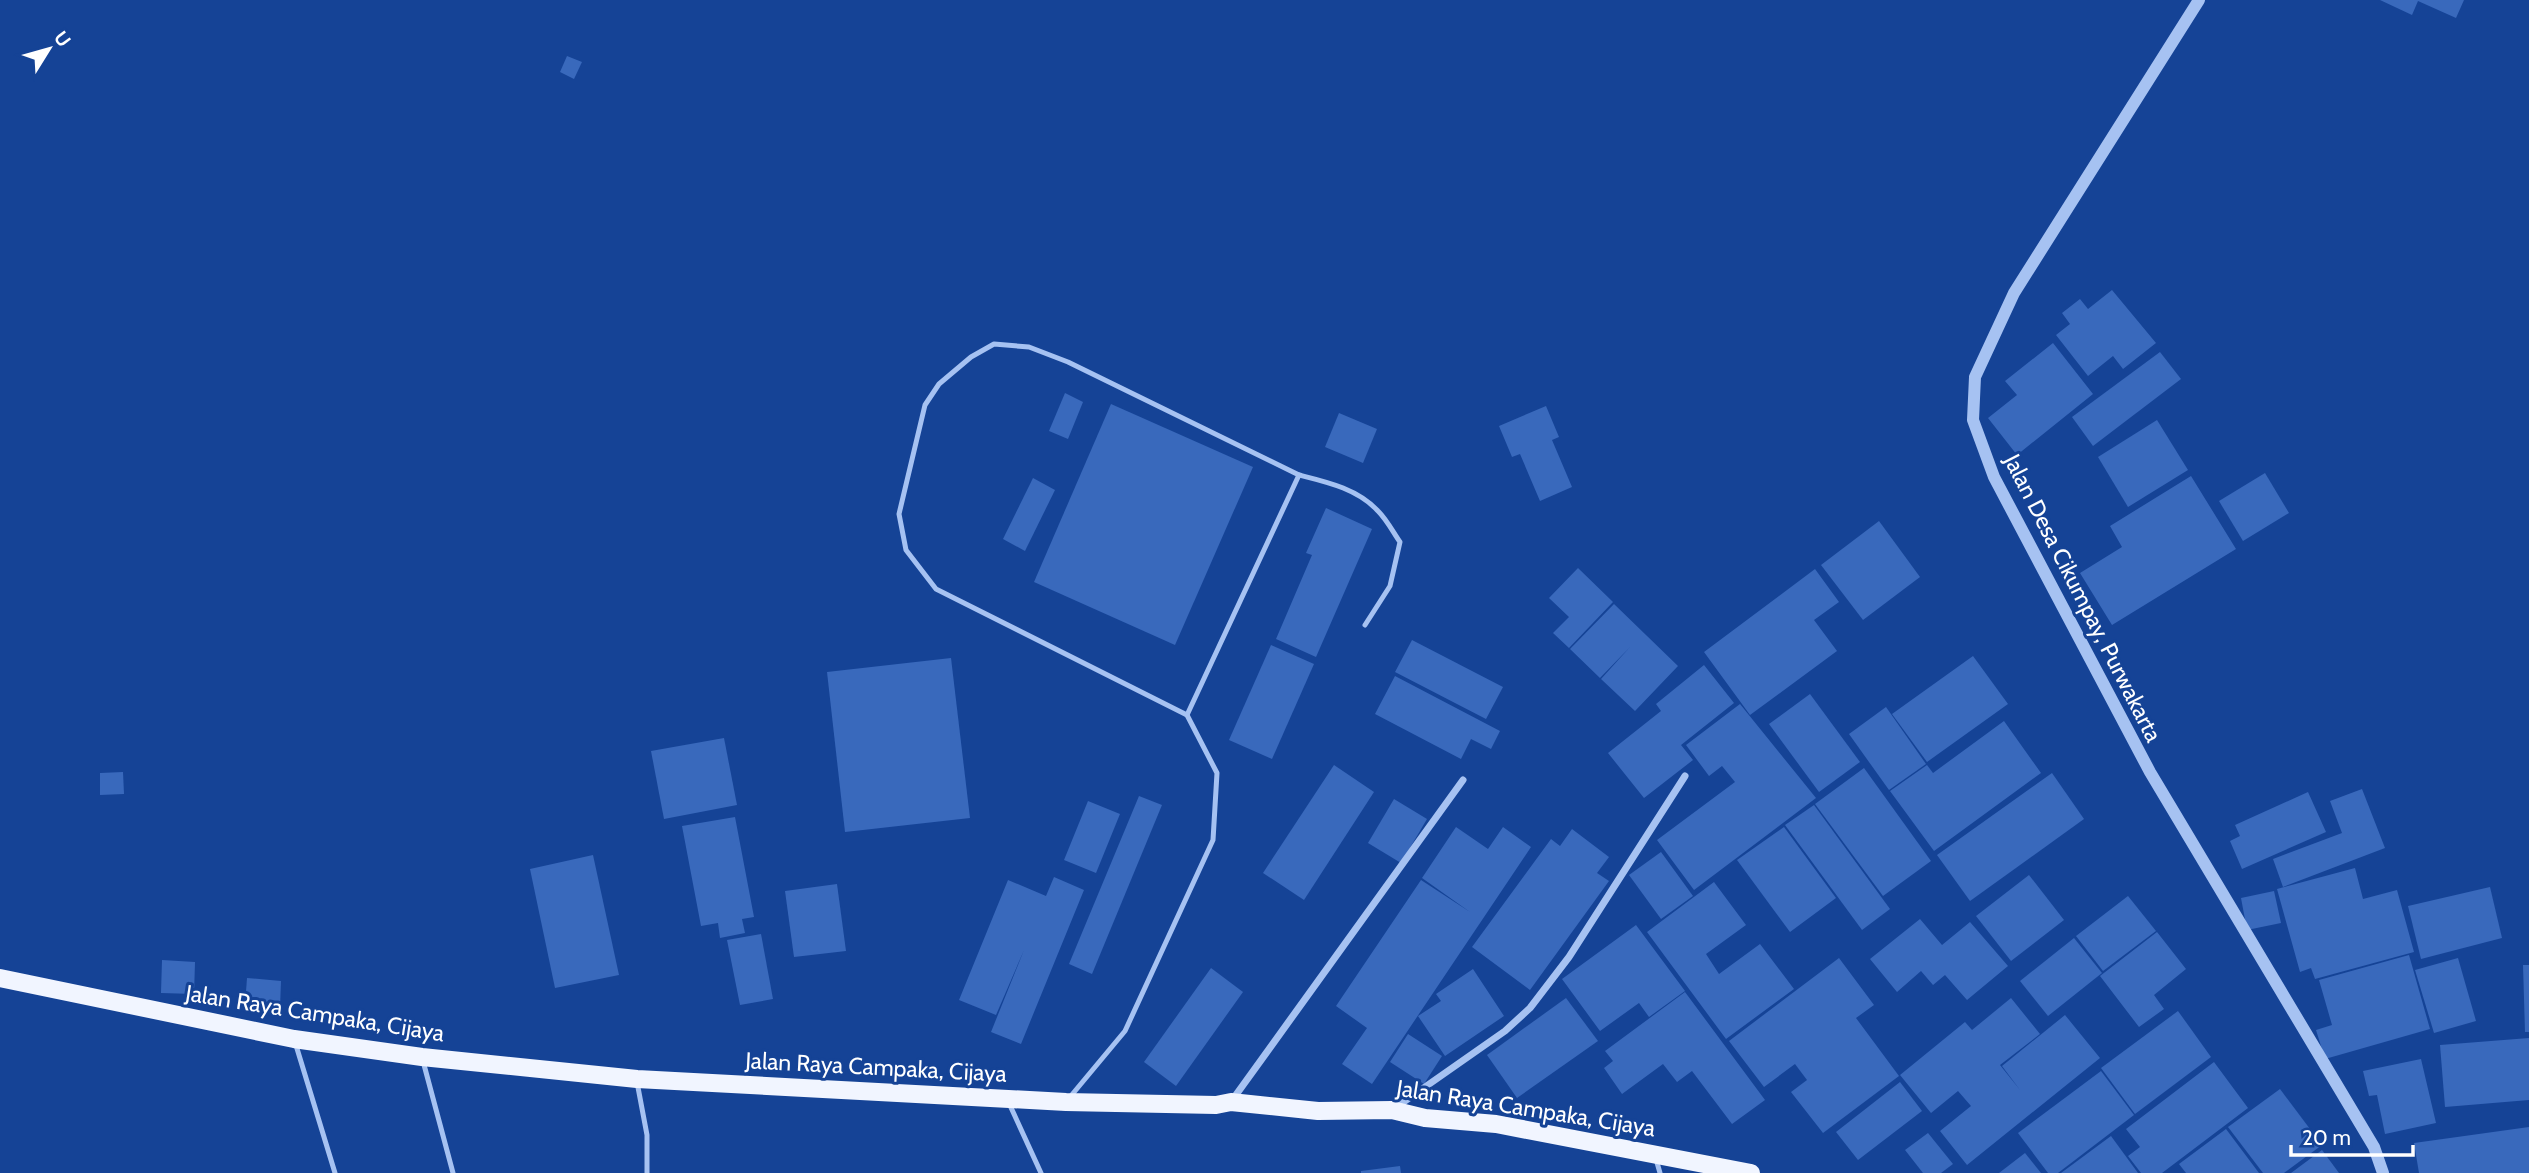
<svg xmlns="http://www.w3.org/2000/svg" width="2529" height="1173" font-family="Cabin,sans-serif">
  <style>
    .building { fill: #3969bc }
    .lines { fill: none; stroke-linecap: round; stroke-linejoin: round }
    .service { stroke: #a6c2f2; stroke-width: 5 }
    .minor { stroke: #a6c2f2; stroke-width: 7 }
    .tertiary { stroke: #a6c2f2; stroke-width: 12 }
    .primary { stroke: #f1f5ff; stroke-width: 18 }
    .labels { text-anchor: middle; stroke-width: 6; stroke-linejoin: round; paint-order: stroke }
    .street-label { font-size: 23px; fill: #fff; stroke: #154396 }
  </style>
  <rect width="100%" height="100%" fill="#154396"/>
  <g class="building">
    <polygon points="2380,0 2464,0 2456,18 2418,1 2412,15"/>
    <polygon points="567,56 582,62 574,79 560,72"/>
    <polygon points="2112,290 2156,343 2123,369 2113,356 2088,376 2056,335 2070,324 2062,313 2080,299 2088,309"/>
    <polygon points="2053,343 2093,394 2017,455 1988,418 2017,395 2005,381"/>
    <polygon points="2160,352 2181,379 2093,446 2072,417"/>
    <polygon points="1065,393 1083,402 1068,439 1049,431"/>
    <polygon points="1111,404 1253,467 1175,645 1034,582"/>
    <polygon points="1546,406 1559,437 1552,440 1572,487 1540,501 1520,454 1512,457 1499,426"/>
    <polygon points="1339,413 1377,429 1363,463 1325,447"/>
    <polygon points="2157,420 2188,470 2128,507 2098,457"/>
    <polygon points="2265,473 2289,513 2243,541 2219,501"/>
    <polygon points="2191,476 2236,549 2112,625 2080,573 2122,547 2110,526"/>
    <polygon points="1033,478 1055,490 1025,551 1003,539"/>
    <polygon points="1326,508 1372,529 1316,657 1276,639 1312,555 1306,553"/>
    <polygon points="1879,521 1920,577 1863,620 1821,565"/>
    <polygon points="1578,568 1613,602 1569,648 1553,633 1569,617 1549,598"/>
    <polygon points="1815,569 1839,602 1814,620 1837,651 1750,715 1704,652"/>
    <polygon points="1614,604 1678,666 1635,711 1601,679 1630,647 1600,678 1570,649"/>
    <polygon points="1412,640 1503,687 1486,719 1395,672"/>
    <polygon points="1271,645 1314,664 1272,759 1229,740"/>
    <polygon points="1973,656 2008,704 1927,762 1892,714"/>
    <polygon points="951,658 970,818 845,832 827,672"/>
    <polygon points="1704,665 1734,703 1681,745 1693,760 1644,798 1608,753 1661,711 1656,704"/>
    <polygon points="1395,676 1500,731 1491,749 1471,739 1461,759 1375,714"/>
    <polygon points="1810,694 1860,762 1819,792 1769,724"/>
    <polygon points="1740,704 1816,798 1694,890 1657,840 1735,782 1722,766 1709,776 1686,745"/>
    <polygon points="1886,707 1926,764 1889,790 1849,734"/>
    <polygon points="2004,721 2041,773 1934,851 1890,791 1927,765 1933,773"/>
    <polygon points="724,738 737,805 664,819 651,751"/>
    <polygon points="1334,765 1374,792 1304,900 1263,873"/>
    <polygon points="1864,768 1931,861 1883,896 1815,804"/>
    <polygon points="123,772 124,794 100,795 100,773"/>
    <polygon points="2052,773 2084,819 1970,901 1937,855"/>
    <polygon points="2362,789 2385,848 2283,887 2273,859 2342,833 2330,801"/>
    <polygon points="2308,792 2326,832 2242,869 2230,841 2240,836 2235,825"/>
    <polygon points="1139,796 1162,805 1092,974 1069,964"/>
    <polygon points="1394,799 1427,819 1401,863 1368,843"/>
    <polygon points="1088,801 1120,814 1096,873 1064,860"/>
    <polygon points="1814,805 1890,909 1862,930 1785,825"/>
    <polygon points="735,817 754,917 742,919 745,933 720,938 718,923 701,926 682,826"/>
    <polygon points="1456,827 1488,849 1503,827 1531,847 1372,1084 1342,1064 1367,1028 1336,1006 1421,880 1470,912 1422,878"/>
    <polygon points="1784,827 1836,898 1790,932 1737,860"/>
    <polygon points="1572,829 1609,857 1597,873 1609,881 1530,990 1472,947 1551,839 1560,846"/>
    <polygon points="1661,852 1693,896 1661,919 1629,875"/>
    <polygon points="593,855 619,975 555,988 530,869"/>
    <polygon points="2355,868 2363,899 2397,890 2414,952 2315,979 2311,968 2300,972 2277,889"/>
    <polygon points="2029,875 2064,920 2011,961 1976,916"/>
    <polygon points="1054,877 1084,890 1021,1044 991,1032 1024,950 996,1015 959,1000 1008,880 1046,896"/>
    <polygon points="1714,882 1746,925 1706,954 1719,974 1760,944 1794,989 1726,1039 1647,932"/>
    <polygon points="837,884 846,951 794,957 785,891"/>
    <polygon points="2490,887 2502,938 2421,959 2408,906"/>
    <polygon points="2274,891 2281,923 2247,930 2241,898"/>
    <polygon points="2128,896 2156,931 2103,971 2076,936"/>
    <polygon points="1920,919 1942,945 1970,922 2008,966 1967,1000 1945,975 1933,985 1921,971 1897,992 1870,959"/>
    <polygon points="1636,925 1685,991 1649,1017 1639,1003 1600,1031 1562,979"/>
    <polygon points="2157,932 2186,969 2154,995 2164,1009 2139,1027 2100,976"/>
    <polygon points="761,934 773,999 740,1005 727,940"/>
    <polygon points="2074,938 2102,973 2048,1016 2020,981"/>
    <polygon points="2409,955 2430,1029 2325,1059 2316,1030 2332,1025 2319,980"/>
    <polygon points="1839,958 1874,1005 1856,1018 1899,1076 1823,1133 1791,1092 1807,1080 1795,1064 1764,1087 1729,1041"/>
    <polygon points="2458,958 2476,1021 2434,1033 2415,970"/>
    <polygon points="162,960 195,962 194,994 161,993"/>
    <polygon points="2523,965 2529,965 2529,1032 2525,1032"/>
    <polygon points="1211,968 1243,992 1176,1086 1144,1062"/>
    <polygon points="1473,969 1504,1016 1445,1056 1418,1016 1441,1001 1436,994"/>
    <polygon points="247,978 281,981 280,1008 245,1005"/>
    <polygon points="1685,992 1765,1100 1732,1124 1692,1071 1677,1082 1663,1064 1622,1094 1604,1068 1613,1061 1605,1051"/>
    <polygon points="1566,998 1598,1041 1517,1098 1487,1055"/>
    <polygon points="2011,998 2040,1034 2000,1065 2020,1090 2002,1066 2065,1015 2100,1058 1967,1165 1940,1131 1971,1106 1958,1091 1931,1113 1900,1075 1965,1022 1972,1030"/>
    <polygon points="2178,1011 2211,1057 2135,1114 2101,1068"/>
    <polygon points="1408,1034 1442,1056 1424,1084 1390,1062"/>
    <polygon points="2529,1038 2529,1100 2445,1107 2440,1045"/>
    <polygon points="2421,1059 2436,1123 2385,1134 2377,1095 2369,1096 2363,1071"/>
    <polygon points="2214,1062 2248,1108 2162,1173 2141,1173 2128,1156 2140,1147 2126,1129"/>
    <polygon points="2101,1071 2134,1115 2058,1173 2048,1173 2018,1133"/>
    <polygon points="1900,1082 1922,1111 1858,1160 1836,1132"/>
    <polygon points="2280,1089 2322,1145 2284,1173 2263,1173 2228,1127"/>
    <polygon points="2529,1127 2529,1173 2419,1173 2414,1143"/>
    <polygon points="2226,1129 2259,1173 2186,1173 2179,1164"/>
    <polygon points="1928,1133 1953,1164 1941,1173 1923,1173 1905,1150"/>
    <polygon points="2111,1136 2138,1173 2061,1173"/>
    <polygon points="2322,1150 2339,1173 2291,1173"/>
    <polygon points="2025,1153 2041,1173 1999,1173"/>
    <polygon points="1400,1166 1401,1173 1361,1173 1361,1171"/>
  </g>
  <g class="lines">
    <g class="service">
      <polyline points="1187,715 1299,475"/>
      <polyline points="295,1042 335,1173"/>
      <polyline points="423,1061 453,1173"/>
      <polyline points="637,1082 647,1135 647,1173"/>
      <path d="M 1070,1097 L 1125,1031 L 1213,840 L 1217,773 L 1187,715 L 936,589 L 906,550 L 899,514 L 925,405 L 939,384 L 971,357 L 994,344 L 1029,347 L 1068,362 L 1299,475 C 1327,482 1358,489 1378,511 C 1387,520 1393,532 1400,542 L 1390,586 L 1365,625"/>
      <polyline points="1008,1101 1041,1173"/>
      <polyline points="1656,1159 1660,1173"/>
    </g>
    <g class="minor">
      <polyline points="1233,1099 1463,780"/>
      <polyline points="1395,1108 1505,1031 1530,1008 1569,957 1685,776"/>
    </g>
    <polyline class="tertiary" points="2199,0 2014,293 1975,377 1973,420 1994,477 2150,772 2374,1147 2383,1173"/>
    <polyline class="primary" points="0,978 294,1039 422,1057 637,1079 1066,1102 1216,1105 1231,1102 1318,1111 1392,1110 1425,1118 1496,1124 1751,1173"/>
  </g>
  <g class="labels">
    <g class="street-label">
      <text transform="translate(2083 598) rotate(63)" y="8">Jalan Desa Cikumpay, Purwakarta</text>
      <text transform="translate(315 1013) rotate(9)" y="8">Jalan Raya Campaka, Cijaya</text>
      <text transform="translate(876 1067) rotate(3)" y="8">Jalan Raya Campaka, Cijaya</text>
      <text transform="translate(1526 1108) rotate(9)" y="8">Jalan Raya Campaka, Cijaya</text>
    </g>
  </g>
  <g transform="translate(49 49) rotate(53)" stroke="#154396" stroke-width="5" paint-order="stroke">
  <path d="M0-5L12 26L0 18L-12 26Z" fill="#ffffff"/>
  <text y="-10" font-size="19" font-weight="bold" text-anchor="middle" fill="#ffffff">U</text>
  </g>
  <path d="M2291 1145v10h122v-10" fill="none" stroke="#ffffff" stroke-width="3.5"/>
  <text x="2302" y="1145" font-size="21" fill="#ffffff" stroke="#154396" stroke-width="5" paint-order="stroke">20 m</text>
</svg>
